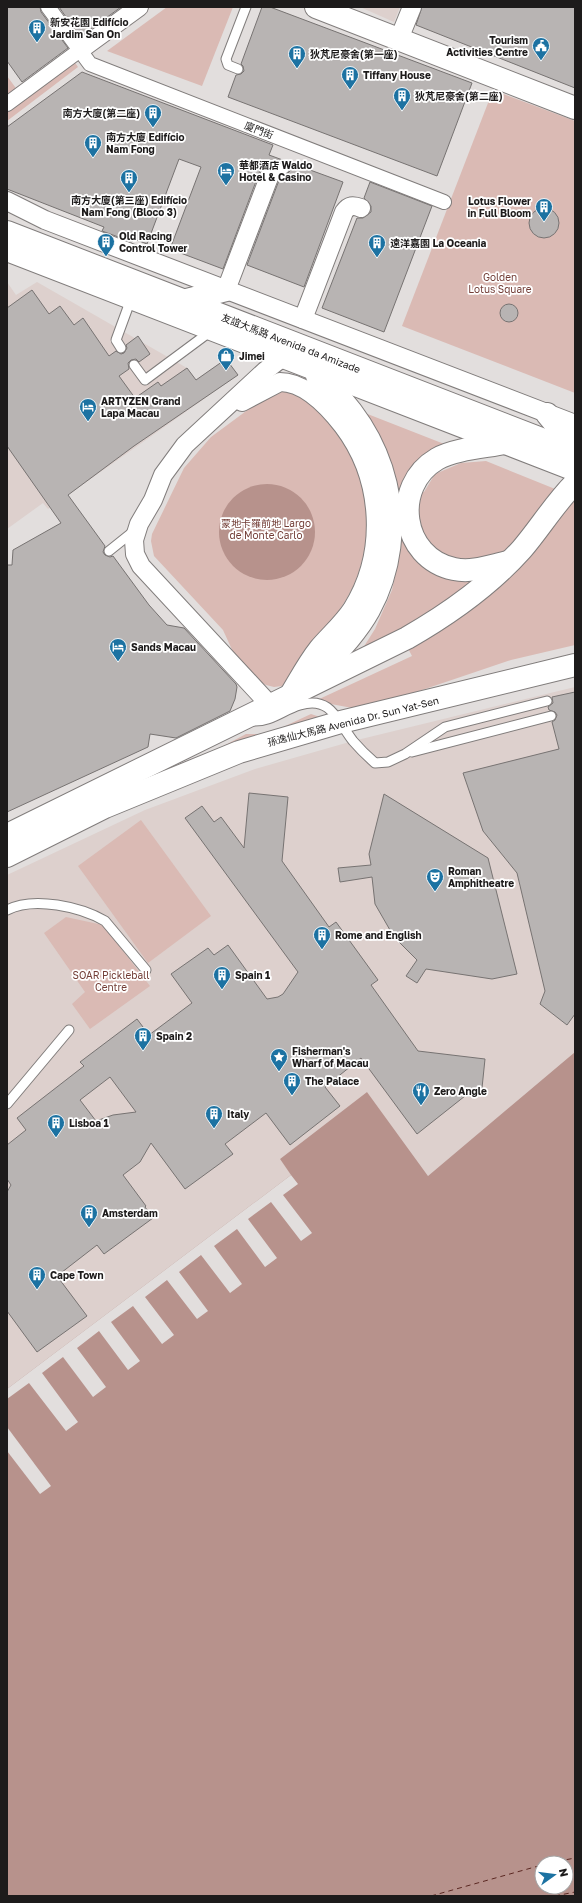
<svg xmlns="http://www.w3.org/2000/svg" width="582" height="1903" font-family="'Golos Text','Noto Sans SC',sans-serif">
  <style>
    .built { fill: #ddd0cd }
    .green { fill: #dabab4 }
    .water { fill: #b7928c; fill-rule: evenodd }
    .pier { fill: #e2dedd }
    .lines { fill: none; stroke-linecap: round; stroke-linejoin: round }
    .ferry { stroke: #5b2822; stroke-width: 1; stroke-dasharray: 5 4; stroke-linecap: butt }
    .building { fill: #b8b4b3; stroke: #777372; fill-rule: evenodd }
    .service-casing { stroke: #817d7c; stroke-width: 11 }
    .pedestrian-casing { stroke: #817d7c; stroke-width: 16 }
    .minor-casing { stroke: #817d7c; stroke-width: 20 }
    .tertiary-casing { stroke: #817d7c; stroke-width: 24 }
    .primary-casing { stroke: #817d7c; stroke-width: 24 }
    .service { stroke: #fff; stroke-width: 9 }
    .pedestrian { stroke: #fff; stroke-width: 14 }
    .minor { stroke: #fff; stroke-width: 18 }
    .tertiary { stroke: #fff; stroke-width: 22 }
    .primary { stroke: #fff; stroke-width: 22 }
    .labels { text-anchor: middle; stroke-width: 3.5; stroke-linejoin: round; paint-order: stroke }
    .poi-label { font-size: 10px; font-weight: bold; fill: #1d1b1b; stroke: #fff; text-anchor: start }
    .street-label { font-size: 10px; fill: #1d1b1b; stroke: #fff }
    .park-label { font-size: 10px; fill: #733e37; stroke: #fff }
  </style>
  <rect width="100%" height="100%" fill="#e2dedd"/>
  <g class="built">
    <polygon points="360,7 400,7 394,22"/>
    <polygon points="7,282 16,295 37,282 187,368 196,380 226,359 238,375 48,509 43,503 7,529"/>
    <polygon points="575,687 575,1052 428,1176 367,1092 280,1159 298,1184 7,1399 7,875 145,810 255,769 353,741"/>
  </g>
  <g class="green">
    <polygon points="167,7 233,7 202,86 107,51"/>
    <polygon points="69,54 78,67 7,121 7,76 18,91"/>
    <polygon points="493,90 575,121 575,393 402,326"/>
    <path d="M 280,390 C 284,391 290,391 295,393 C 310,400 333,424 342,439 C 373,489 376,552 344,603 C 327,630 307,656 289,682 L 282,686 L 274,687 L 266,685 L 259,681 L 234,654 L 223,630 L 154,556 L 151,541 L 152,534 L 184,468 L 211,437 L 272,392 Z"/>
    <polygon points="365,413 457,449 410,486 424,492 435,474 461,463 486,461 575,497 575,645 511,660 363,710 315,701 412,656 403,639 342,668 363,648 375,629 392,590 400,552 398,527"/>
    <polygon points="311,714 326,719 195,761 246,734 268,734"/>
    <polygon points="141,820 211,916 148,963 78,866"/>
    <polygon points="66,917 103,925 150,986 90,1029 72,1004 85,992 44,933"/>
  </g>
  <g class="water">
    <circle cx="267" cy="532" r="48"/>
    <path d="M 575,1052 L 575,1896 L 7,1896 L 7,1389 L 291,1175 L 280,1159 L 367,1092 L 428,1176 ZM 542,1863 L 566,1863 L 566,1887 L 542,1887 Z"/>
  </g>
  <g class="pier">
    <polygon points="291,1175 298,1184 283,1195 312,1233 301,1241 271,1202 248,1219 277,1258 265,1267 237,1229 214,1246 242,1284 230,1293 201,1255 179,1272 208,1311 197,1319 167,1280 145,1297 174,1335 162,1344 133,1306 111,1322 140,1361 128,1370 99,1331 77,1348 106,1387 93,1397 63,1357 42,1373 78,1422 66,1431 29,1383 7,1399 7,1389"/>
    <polygon points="7,1427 51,1486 40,1494 7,1451"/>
  </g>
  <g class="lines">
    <g class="ferry">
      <polyline points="549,1863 575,1858"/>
      <polyline points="431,1896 542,1865"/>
      <polyline points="555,1896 575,1892"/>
    </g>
  </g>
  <g class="building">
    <polygon points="7,7 40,7 41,12 68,48 22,82 7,61"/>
    <polygon points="59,7 121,7 80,37"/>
    <polygon points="262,7 270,7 472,83 437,176 228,97 236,75 241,74 244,71 243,66 241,64"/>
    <polygon points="422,7 575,7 575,88 416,25"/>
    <polygon points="82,72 273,145 269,155 343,182 304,287 247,265 281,175 286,175 290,171 290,167 286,163 269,162 261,168 223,269 170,249 201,167 179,159 147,244 134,239 132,242 102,231 104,227 7,189 7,127"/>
    <polygon points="370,182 432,206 384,332 322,308 357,218 363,218 371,212 371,206 364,198"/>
    <circle cx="544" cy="223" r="15"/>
    <polygon points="32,290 49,314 60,306 74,325 83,318 109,356 116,351 121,354 124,353 127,348 126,345 138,336 150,354 139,362 136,359 131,360 128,363 129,369 119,376 135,398 158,382 161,386 187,368 196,380 226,359 238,375 134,446 68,495 105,546 103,552 105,555 110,557 113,556 149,605 167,625 184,628 236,684 237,687 235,699 230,711 176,738 150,734 148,747 7,812 7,565 12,565 13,550 61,523 7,446 7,308"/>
    <circle cx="509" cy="313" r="9"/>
    <polygon points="575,692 575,1014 567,1025 540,1004 545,991 517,873 483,831 463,773 559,749 552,722 555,720 557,715 555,712 549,710 548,707 553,703 552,697"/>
    <path d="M 249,793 L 288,797 L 282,861 L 329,927 L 336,922 L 378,980 L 371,985 L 418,1051 L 485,1059 L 482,1088 L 477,1087 L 475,1097 L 465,1096 L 417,1134 L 361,1058 L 325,1087 L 340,1106 L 290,1145 L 266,1113 L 225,1144 L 233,1154 L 185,1189 L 151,1143 L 140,1162 L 123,1175 L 146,1206 L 145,1207 L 153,1218 L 104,1254 L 97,1245 L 57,1276 L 87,1316 L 37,1352 L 7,1311 L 7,1192 L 11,1185 L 7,1179 L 7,1145 L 26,1130 L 17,1118 L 84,1066 L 80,1062 L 137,1019 L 149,1035 L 192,1003 L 171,974 L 208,948 L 214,955 L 228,945 L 267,999 L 278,997 L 283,994 L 298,972 L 185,818 L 202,806 L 214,822 L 221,817 L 244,848 ZM 110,1077 L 136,1112 L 113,1115 L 96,1121 L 80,1100 Z"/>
    <polygon points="384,794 488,858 517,974 492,979 426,969 417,983 406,976 417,960 394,937 375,904 372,877 340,882 338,868 371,865 369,854"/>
  </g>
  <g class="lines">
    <defs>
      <g id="service">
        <polyline points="238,69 228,65 226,59 246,7"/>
        <polyline points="271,172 279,168 284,169"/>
        <polyline points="121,348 116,340 131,299"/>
        <polyline points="134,365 145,380 211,331"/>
        <polyline points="109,551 134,531"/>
        <path d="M 253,721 C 271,722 283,710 300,705 C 331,695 338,722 353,741 C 359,748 367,756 375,763 L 388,762 L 405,754 L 445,727 L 547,701"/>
        <polyline points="412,752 551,716"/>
        <path d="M 7,910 C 34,896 81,907 105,921 L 146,970"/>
        <polyline points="7,1104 69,1030"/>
      </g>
      <g id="pedestrian">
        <polyline points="48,7 90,64 444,202"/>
        <polyline points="7,104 80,50"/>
      </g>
      <g id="minor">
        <polyline points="399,39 412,7"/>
        <polyline points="80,50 139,7"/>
        <polyline points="7,201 45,220 575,424"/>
        <polyline points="226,290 271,172"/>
        <path d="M 303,319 L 344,212 C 349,205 353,205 361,208"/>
        <path d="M 242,402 L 280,382 C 305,382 329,408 343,426 C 383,479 387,553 352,609 C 342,624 329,635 318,648 C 306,663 297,681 287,697"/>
        <polyline points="270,705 141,566 135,554 134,540 139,524 153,500 163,475 185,445 265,371 283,357"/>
      </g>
      <polyline id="tertiary" points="316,7 575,108"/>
      <g id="primary">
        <polyline points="7,232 575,452"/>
        <polyline points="7,250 575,470"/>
        <polyline points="183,301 226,290"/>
        <polyline points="547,414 575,448"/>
        <path d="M 505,443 C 485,447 454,449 437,459 C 391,486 401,558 454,569 C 472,573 490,566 508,562"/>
        <path d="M 311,680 C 332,657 354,637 369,610 C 413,529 387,433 317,376"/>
        <path d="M 7,835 L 407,638 C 449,614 489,586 522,549 C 540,528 555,503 575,483"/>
        <polyline points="7,856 105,807 239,752 341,722 575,665"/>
      </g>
    </defs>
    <use href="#service" class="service-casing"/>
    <use href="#pedestrian" class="pedestrian-casing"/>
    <use href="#minor" class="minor-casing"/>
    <use href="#tertiary" class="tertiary-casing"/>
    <use href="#primary" class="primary-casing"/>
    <use href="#service" class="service"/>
    <use href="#pedestrian" class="pedestrian"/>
    <use href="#minor" class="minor"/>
    <use href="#tertiary" class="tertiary"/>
    <use href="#primary" class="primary"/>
  </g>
  <defs>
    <symbol id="building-pin" viewBox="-11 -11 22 30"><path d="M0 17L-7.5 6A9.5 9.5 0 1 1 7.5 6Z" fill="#1c72a2" stroke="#fff"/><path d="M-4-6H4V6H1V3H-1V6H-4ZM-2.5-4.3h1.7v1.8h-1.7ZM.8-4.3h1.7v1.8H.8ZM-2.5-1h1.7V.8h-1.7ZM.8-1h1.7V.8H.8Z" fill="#fff"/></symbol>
    <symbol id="civic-pin" viewBox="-11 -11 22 30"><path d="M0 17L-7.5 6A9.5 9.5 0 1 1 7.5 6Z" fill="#1c72a2" stroke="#fff"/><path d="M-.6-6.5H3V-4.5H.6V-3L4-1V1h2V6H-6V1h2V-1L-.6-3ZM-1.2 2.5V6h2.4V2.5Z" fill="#fff"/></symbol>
    <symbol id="hotel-pin" viewBox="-11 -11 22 30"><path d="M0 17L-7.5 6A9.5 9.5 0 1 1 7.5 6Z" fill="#1c72a2" stroke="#fff"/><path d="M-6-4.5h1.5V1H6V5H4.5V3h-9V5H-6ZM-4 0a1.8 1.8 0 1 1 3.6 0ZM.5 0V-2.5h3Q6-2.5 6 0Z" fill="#fff"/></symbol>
    <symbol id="shop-pin" viewBox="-11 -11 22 30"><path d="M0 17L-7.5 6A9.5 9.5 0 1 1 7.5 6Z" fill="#1c72a2" stroke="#fff"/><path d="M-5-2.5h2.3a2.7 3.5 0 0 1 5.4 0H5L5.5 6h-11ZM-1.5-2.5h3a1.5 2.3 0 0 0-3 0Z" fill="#fff"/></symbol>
    <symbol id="theatre-pin" viewBox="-11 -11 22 30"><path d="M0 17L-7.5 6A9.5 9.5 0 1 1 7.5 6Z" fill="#1c72a2" stroke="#fff"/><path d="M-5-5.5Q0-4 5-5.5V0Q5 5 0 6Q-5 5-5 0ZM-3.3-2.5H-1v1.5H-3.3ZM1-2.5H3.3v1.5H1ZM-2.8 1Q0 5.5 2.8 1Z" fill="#fff"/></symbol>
    <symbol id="sight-pin" viewBox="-11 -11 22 30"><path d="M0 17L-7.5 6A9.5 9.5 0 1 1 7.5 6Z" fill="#1c72a2" stroke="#fff"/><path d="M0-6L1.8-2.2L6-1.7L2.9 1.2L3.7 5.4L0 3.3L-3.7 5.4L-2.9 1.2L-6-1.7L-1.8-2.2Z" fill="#fff"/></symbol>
    <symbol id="restaurant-pin" viewBox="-11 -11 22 30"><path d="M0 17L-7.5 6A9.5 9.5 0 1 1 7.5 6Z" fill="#1c72a2" stroke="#fff"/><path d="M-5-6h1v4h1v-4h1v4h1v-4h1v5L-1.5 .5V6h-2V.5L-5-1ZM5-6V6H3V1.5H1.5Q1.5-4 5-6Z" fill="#fff"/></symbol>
  </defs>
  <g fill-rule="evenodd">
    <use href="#building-pin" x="27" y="18" width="20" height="27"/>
    <use href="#civic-pin" x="531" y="36" width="20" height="27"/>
    <use href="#building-pin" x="287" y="44" width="20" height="27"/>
    <use href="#building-pin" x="340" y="65" width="20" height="27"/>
    <use href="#building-pin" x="392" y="86" width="20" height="27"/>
    <use href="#building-pin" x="143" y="103" width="20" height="27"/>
    <use href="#building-pin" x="83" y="133" width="20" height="27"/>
    <use href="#hotel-pin" x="216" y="161" width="20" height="27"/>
    <use href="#building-pin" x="119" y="168" width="20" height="27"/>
    <use href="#building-pin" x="534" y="197" width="20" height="27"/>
    <use href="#building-pin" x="96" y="232" width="20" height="27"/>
    <use href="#building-pin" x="367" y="233" width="20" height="27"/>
    <use href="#shop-pin" x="216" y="346" width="20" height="27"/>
    <use href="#hotel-pin" x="78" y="397" width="20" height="27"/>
    <use href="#hotel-pin" x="108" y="637" width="20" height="27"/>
    <use href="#theatre-pin" x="425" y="867" width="20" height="27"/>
    <use href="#building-pin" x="312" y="925" width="20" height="27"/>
    <use href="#building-pin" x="212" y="965" width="20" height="27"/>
    <use href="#building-pin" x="133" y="1026" width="20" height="27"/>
    <use href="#sight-pin" x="269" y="1047" width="20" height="27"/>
    <use href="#building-pin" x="282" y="1071" width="20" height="27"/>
    <use href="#restaurant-pin" x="411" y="1081" width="20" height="27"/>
    <use href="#building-pin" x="204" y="1104" width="20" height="27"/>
    <use href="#building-pin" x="46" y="1113" width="20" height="27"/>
    <use href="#building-pin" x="79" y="1203" width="20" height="27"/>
    <use href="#building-pin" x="27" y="1265" width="20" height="27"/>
  </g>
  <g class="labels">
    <g class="poi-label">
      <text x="50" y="26">新安花園 Edifício<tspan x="50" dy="12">Jardim San On</tspan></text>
      <text x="528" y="44" text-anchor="end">Tourism<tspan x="528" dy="12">Activities Centre</tspan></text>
      <text x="310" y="58">狄芃尼豪舍(第一座)</text>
      <text x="363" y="79">Tiffany House</text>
      <text x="415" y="100">狄芃尼豪舍(第二座)</text>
      <text x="140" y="117" text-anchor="end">南方大廈(第二座)</text>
      <text x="106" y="141">南方大廈 Edifício<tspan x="106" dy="12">Nam Fong</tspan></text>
      <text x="239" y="169">華都酒店 Waldo<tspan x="239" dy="12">Hotel &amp; Casino</tspan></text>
      <text x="129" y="204" text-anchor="middle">南方大廈(第三座) Edifício<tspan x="129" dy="12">Nam Fong (Bloco 3)</tspan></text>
      <text x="531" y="205" text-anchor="end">Lotus Flower<tspan x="531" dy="12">in Full Bloom</tspan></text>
      <text x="119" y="240">Old Racing<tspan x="119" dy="12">Control Tower</tspan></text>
      <text x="390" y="247">遠洋嘉園 La Oceania</text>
      <text x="239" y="360">Jimei</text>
      <text x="101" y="405">ARTYZEN Grand<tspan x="101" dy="12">Lapa Macau</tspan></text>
      <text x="131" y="651">Sands Macau</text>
      <text x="448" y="875">Roman<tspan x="448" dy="12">Amphitheatre</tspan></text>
      <text x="335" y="939">Rome and English</text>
      <text x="235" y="979">Spain 1</text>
      <text x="156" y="1040">Spain 2</text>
      <text x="292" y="1055">Fisherman's<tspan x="292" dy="12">Wharf of Macau</tspan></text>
      <text x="305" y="1085">The Palace</text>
      <text x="434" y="1095">Zero Angle</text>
      <text x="227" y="1118">Italy</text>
      <text x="69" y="1127">Lisboa 1</text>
      <text x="102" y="1217">Amsterdam</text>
      <text x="50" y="1279">Cape Town</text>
    </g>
    <g class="street-label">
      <text transform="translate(259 130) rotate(21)" y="4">廈門街</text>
      <text transform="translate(291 343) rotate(21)" y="4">友誼大馬路 Avenida da Amizade</text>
      <text transform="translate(353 721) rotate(-14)" y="4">孫逸仙大馬路 Avenida Dr. Sun Yat-Sen</text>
    </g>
    <g class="park-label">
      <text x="500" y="281">Golden<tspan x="500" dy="12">Lotus Square</tspan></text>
      <text x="266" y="527">蒙地卡羅前地 Largo<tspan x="266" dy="12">de Monte Carlo</tspan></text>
      <text x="111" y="979">SOAR Pickleball<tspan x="111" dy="12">Centre</tspan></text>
    </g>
  </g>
  <rect width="582" height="1903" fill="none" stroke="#1d1b1b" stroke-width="16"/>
  <g transform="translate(554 1875) rotate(76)"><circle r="19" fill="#ffffff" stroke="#a5a4a4"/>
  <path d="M0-3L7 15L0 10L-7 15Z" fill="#1c72a2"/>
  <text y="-6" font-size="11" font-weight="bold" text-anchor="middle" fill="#1d1b1b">N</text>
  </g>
</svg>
